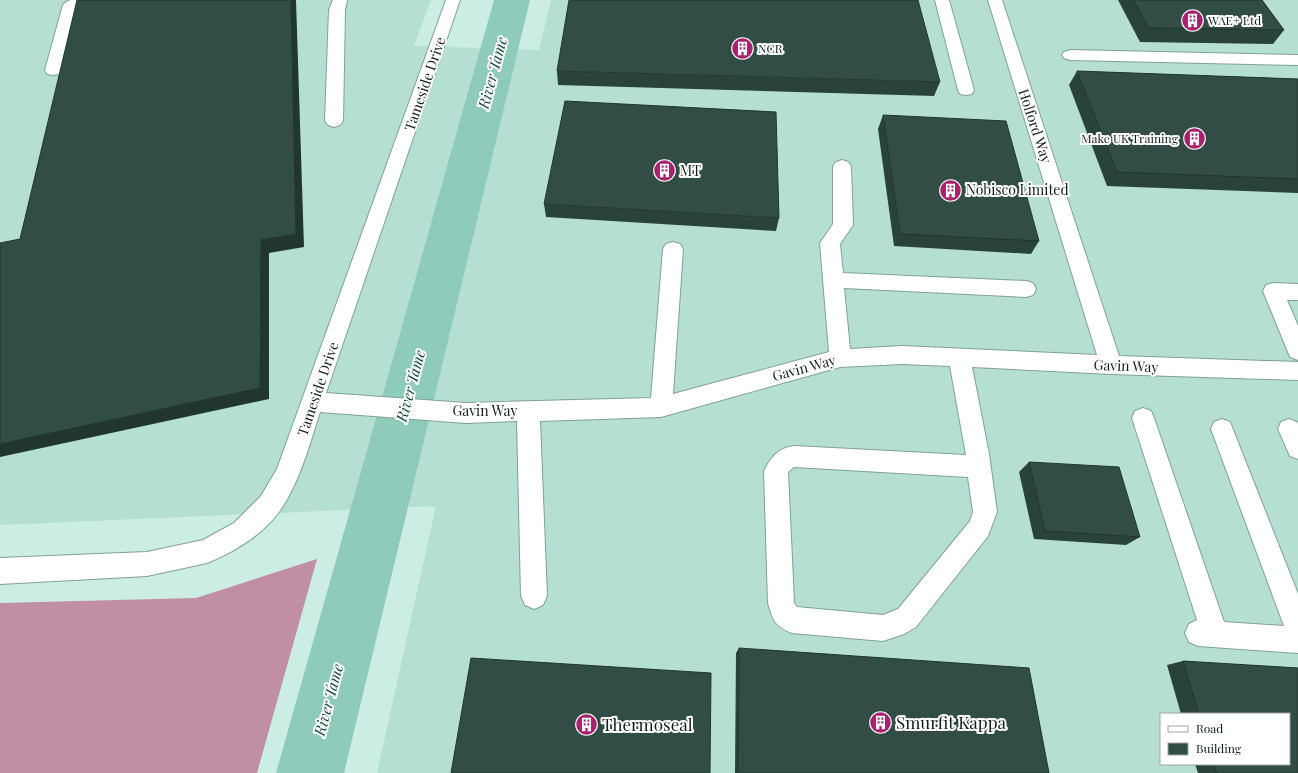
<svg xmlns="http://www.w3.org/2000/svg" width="1298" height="773" font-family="'Playfair Display',serif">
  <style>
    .built { fill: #b6dfd4; fill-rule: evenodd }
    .forest { fill: #c08fa4 }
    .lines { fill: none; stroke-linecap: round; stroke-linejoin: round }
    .river { fill: #8fcbbb; fill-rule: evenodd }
    .minor-casing { stroke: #81a097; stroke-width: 2 }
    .minor { fill: #fff; fill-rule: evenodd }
    .wall { fill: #2a423c }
    .shaded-wall { fill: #223631 }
    .building { fill: #314d46; stroke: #223631 }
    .labels { text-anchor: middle; stroke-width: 4; stroke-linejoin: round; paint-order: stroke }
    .far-poi-label { font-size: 12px; fill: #111d1a; stroke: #fff; text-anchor: start }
    .street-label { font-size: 14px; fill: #111d1a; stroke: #fff }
    .poi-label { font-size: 14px; fill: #111d1a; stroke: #fff; text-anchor: start }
    .water-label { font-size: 15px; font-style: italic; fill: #10453a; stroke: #fff }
    .near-poi-label { font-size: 17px; fill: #111d1a; stroke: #fff; text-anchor: start }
  </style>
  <rect width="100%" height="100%" fill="#ccede3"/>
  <path class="built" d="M 0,0 L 431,0 L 414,46 L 539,50 L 551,0 L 1298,0 L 1298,773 L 377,773 L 436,506 L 0,525 ZM 1161,714 L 1289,714 L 1289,764 L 1161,764 Z"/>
  <polygon class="forest" points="317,559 257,773 0,773 0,603 196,598"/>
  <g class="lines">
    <polygon class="river" points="494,0 530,0 344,773 276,773"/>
    <defs>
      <g id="minor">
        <polygon points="71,0 92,0 90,3 78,8 61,70 59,74 53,75 47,74 45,70 63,5 66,2"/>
        <polygon points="333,0 347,0 345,10 343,121 340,125 334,127 328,125 325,121 329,10"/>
        <path d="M 446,0 L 460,0 L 326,393 L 466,403 L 651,398 L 663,249 L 666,244 L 673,242 L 680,244 L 683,249 L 673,394 L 829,352 L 820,243 L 833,224 L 833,166 L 836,162 L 842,160 L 848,162 L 851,166 L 853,225 L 840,244 L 843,273 L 1026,281 L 1033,283 L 1036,289 L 1033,295 L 1026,297 L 844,288 L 850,349 L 902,346 L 1097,355 L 988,0 L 1002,0 L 1119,356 L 1298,362 L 1298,380 L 1111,374 L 972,367 L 989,454 L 997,512 L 988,536 L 916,627 L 904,634 L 883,641 L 792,633 C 775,626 773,621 768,603 L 764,471 C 771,457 778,448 794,446 L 966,455 L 950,366 L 902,364 L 840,367 L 661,417 L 540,421 L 547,596 L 543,605 L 534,609 L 525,605 L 521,596 L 517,421 L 466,423 L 320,412 C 309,446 300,482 279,512 C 262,535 234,552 207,563 L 147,576 L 0,584 L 0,558 L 147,552 L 203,540 L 234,523 L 261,496 L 277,469 ZM 794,467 L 968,477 L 973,512 L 970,521 L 898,609 L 883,615 L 797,607 L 794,603 L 788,472 Z"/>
        <polygon points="935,0 949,0 974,90 972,94 966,95 960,94 958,90"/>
        <polygon points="1070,50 1298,55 1298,65 1070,60 1064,58 1062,55 1064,52"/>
        <polygon points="1273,283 1298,284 1298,300 1287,300 1298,326 1298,360 1290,357 1263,291 1266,285"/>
        <polygon points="1143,408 1151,411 1154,418 1224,622 1284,626 1211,429 1214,422 1222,419 1230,422 1298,594 1298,653 1198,646 1189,642 1185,633 1189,624 1197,620 1132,418 1135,411"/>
        <polygon points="1289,419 1297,422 1298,424 1298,459 1290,456 1278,429 1281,422"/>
      </g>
    </defs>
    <use href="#minor" class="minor-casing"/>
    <use href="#minor" class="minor"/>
  </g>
  <g class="wall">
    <polygon points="1118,0 1262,0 1284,30 1273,44 1140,42"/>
    <polygon points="557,71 940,82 934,96 558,85"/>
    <polygon points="1077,71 1298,79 1298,193 1107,186 1069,85"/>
    <polygon points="883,115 1039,241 1031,254 894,246 878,129"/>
    <polygon points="544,204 779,218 776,231 546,217"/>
    <polygon points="1029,462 1140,537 1126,545 1034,539 1019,472"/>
    <polygon points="739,648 1049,773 735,773 736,653"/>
    <polygon points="1183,661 1298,668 1298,773 1198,773 1195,764 1289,764 1289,714 1181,714 1167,665"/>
  </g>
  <polygon class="shaded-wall" points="291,0 296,0 304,247 269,253 269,399 0,457 0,444"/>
  <g class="building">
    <polygon points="77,0 291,0 296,234 261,240 260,388 0,444 0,243 20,239"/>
    <polygon points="569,0 918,0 940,82 557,71"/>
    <polygon points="1133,0 1262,0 1284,30 1149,28"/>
    <polygon points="1077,71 1298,79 1298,179 1117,172"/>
    <polygon points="565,101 776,112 779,218 544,204"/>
    <polygon points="883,115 1006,121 1039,241 900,234"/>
    <polygon points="1029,462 1119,467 1140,537 1045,531"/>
    <polygon points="739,648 1029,668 1049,773 738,773"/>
    <polygon points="471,658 711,673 710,773 451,773"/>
    <polygon points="1183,661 1298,668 1298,773 1217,773 1214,764 1289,764 1289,714 1199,714"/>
  </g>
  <defs>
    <symbol id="building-disc" viewBox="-11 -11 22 22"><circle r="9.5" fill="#a7226d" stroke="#fff"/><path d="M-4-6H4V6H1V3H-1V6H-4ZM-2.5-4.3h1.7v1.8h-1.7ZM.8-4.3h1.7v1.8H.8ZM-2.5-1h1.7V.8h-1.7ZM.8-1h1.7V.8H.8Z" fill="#fff"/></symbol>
  </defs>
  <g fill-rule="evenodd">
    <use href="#building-disc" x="1180" y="8" width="25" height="25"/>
    <use href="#building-disc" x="730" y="36" width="25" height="25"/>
    <use href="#building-disc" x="1182" y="126" width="25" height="25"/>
    <use href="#building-disc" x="652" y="158" width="25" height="25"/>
    <use href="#building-disc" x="938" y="178" width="25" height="25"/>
    <use href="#building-disc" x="868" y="710" width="25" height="25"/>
    <use href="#building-disc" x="574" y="712" width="25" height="25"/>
  </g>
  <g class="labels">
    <g class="far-poi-label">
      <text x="1208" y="25">WAE+ Ltd</text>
      <text x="758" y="53">NCR</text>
      <text x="1178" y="143" text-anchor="end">Make UK Training</text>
    </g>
    <g class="street-label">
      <text transform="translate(425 84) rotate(-71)" y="5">Tameside Drive</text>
      <text transform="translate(1035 126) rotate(72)" y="5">Holford Way</text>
      <text transform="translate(1126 366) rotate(2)" y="5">Gavin Way</text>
      <text transform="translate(804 368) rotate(-15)" y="5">Gavin Way</text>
      <text transform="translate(318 389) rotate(-71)" y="5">Tameside Drive</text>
      <text x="485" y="416">Gavin Way</text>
    </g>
    <g class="poi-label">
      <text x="680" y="176">MT</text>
      <text x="966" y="195">Nobisco Limited</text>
    </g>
    <g class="water-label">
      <text transform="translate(493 73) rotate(-75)" y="5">River Tame</text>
      <text transform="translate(411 386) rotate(-75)" y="5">River Tame</text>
      <text transform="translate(329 700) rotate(-75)" y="5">River Tame</text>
    </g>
    <g class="near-poi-label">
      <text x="896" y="729">Smurfit Kappa</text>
      <text x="602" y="731">Thermoseal</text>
    </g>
  </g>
  <rect x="1160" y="713" width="130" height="52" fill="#ffffff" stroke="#a0a5a3"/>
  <rect x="1168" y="726" width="20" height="6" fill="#ffffff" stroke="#a0a5a3"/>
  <text x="1196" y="733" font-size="12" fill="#111d1a">Road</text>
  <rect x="1168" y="743" width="20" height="12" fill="#314d46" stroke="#a0a5a3"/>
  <text x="1196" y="753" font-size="12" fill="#111d1a">Building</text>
</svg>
